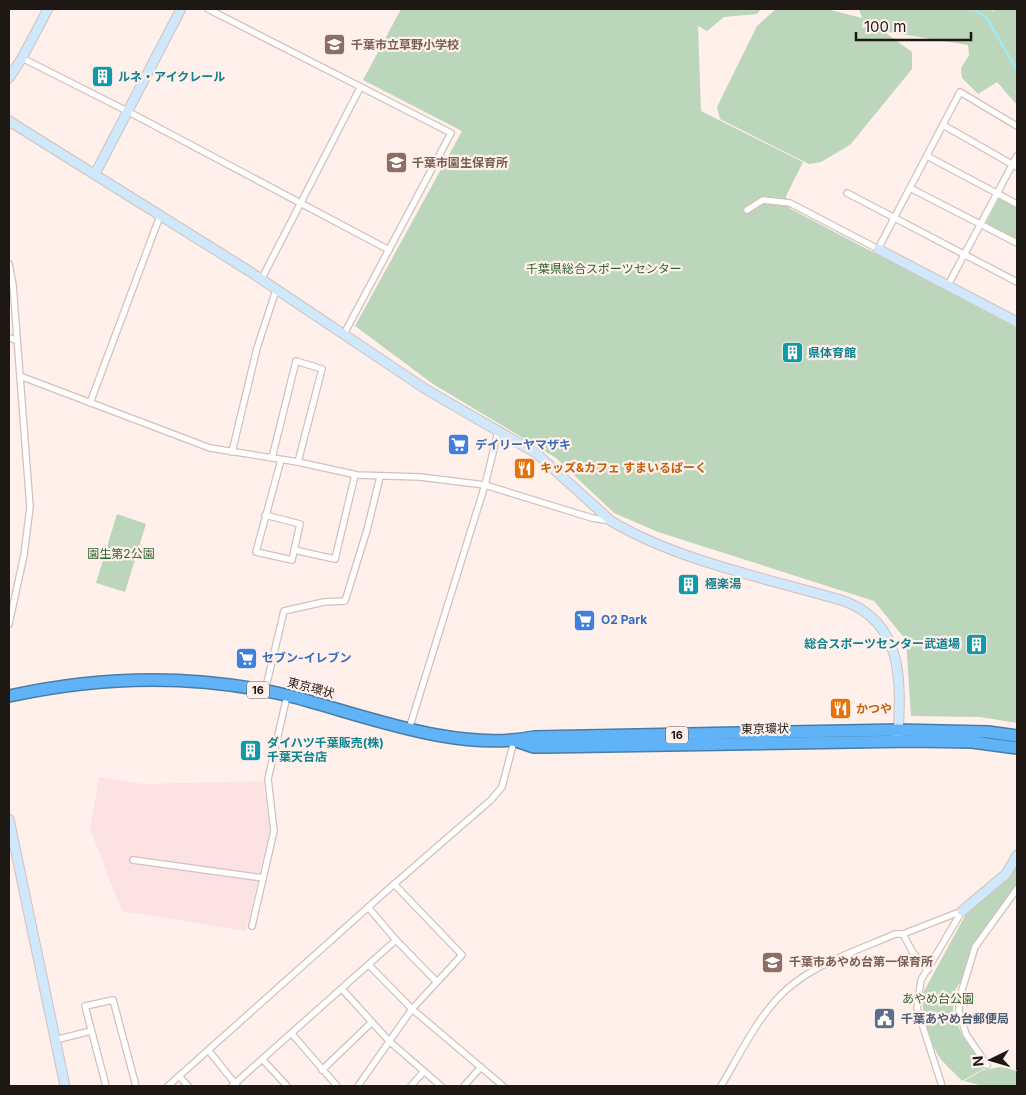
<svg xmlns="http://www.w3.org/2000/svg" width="1026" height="1095" font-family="Inter,'Noto Sans JP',sans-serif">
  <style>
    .industrial { fill: #fde2e3 }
    .green { fill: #bbd6ba }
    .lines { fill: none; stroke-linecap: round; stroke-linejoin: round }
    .stream { stroke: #a1e9f1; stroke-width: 2.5 }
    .street-casing { stroke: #d3c1bb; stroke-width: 8 }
    .secondary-casing { stroke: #d3c1bb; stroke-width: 11 }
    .highway-casing { stroke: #487da7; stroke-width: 14 }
    .street { stroke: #fff; stroke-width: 5.5 }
    .secondary { stroke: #cfe8fc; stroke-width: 9 }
    .highway { stroke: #5fb3f6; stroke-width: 11 }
    .labels { text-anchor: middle; stroke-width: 4.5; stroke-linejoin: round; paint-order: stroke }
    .shield { fill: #fff0eb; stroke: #625955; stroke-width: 1 }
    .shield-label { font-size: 11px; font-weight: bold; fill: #1e1815 }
    .education-label { font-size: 12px; font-weight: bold; fill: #785e54; stroke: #fff0eb; text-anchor: start }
    .culture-label { font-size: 12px; font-weight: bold; fill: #0d838f; stroke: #fff0eb; text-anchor: start }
    .park-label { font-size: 12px; fill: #2e6530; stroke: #fff0eb }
    .shop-label { font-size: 12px; font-weight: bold; fill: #366cbe; stroke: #fff0eb; text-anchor: start }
    .food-label { font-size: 12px; font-weight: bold; fill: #c56008; stroke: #fff0eb; text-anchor: start }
    .street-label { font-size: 12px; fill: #1e1815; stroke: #fff0eb }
    .service-label { font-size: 12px; font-weight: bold; fill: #4e5e75; stroke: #fff0eb; text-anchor: start }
  </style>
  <rect width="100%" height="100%" fill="#fff0eb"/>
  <polygon class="industrial" points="99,777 143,784 263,781 270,830 246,931 122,911 90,829"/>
  <g class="green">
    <polygon points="401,9 761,9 757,14 724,17 707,31 698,26 701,111 803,162 786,196 789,208 1017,328 1017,723 980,717 911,716 906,640 874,601 658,532 614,513 556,458 433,384 355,326 462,131 363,80"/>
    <polygon points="776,9 827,9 862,18 859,9 989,9 995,12 992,9 1017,9 1017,105 997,82 978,94 962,78 961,68 969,55 968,45 883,31 912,52 912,69 850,145 821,162 809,164 720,119 717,107 757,26"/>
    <polygon points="999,198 1017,207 1017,239 986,223"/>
    <polygon points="117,514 146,524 125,592 96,583"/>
    <path d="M 1017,864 L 1017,884 L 973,945 L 961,981 L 954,992 L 953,1014 L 962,1035 L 985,1068 L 962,1081 C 955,1073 946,1066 940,1058 C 930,1044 920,1009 923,993 L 966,914 L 1009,876 Z"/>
    <polygon points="1000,1067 1017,1069 1017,1086 983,1086 964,1081 983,1070"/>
  </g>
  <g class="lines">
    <polyline class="stream" points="973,9 986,17 1017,70"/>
    <defs>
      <g id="street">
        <polyline points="208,9 451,133 344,334"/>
        <polyline points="22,58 127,111 389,250"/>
        <polyline points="943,125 1017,167"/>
        <polyline points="927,156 1017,204"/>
        <polyline points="910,188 1017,243"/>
        <polyline points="847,193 1017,282"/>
        <polyline points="747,210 763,200 790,203 878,249 960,92 1017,126"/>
        <polyline points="9,264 13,285 30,507 24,555 9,624"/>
        <polyline points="261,280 360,88"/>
        <polyline points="948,285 1017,156"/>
        <polyline points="9,338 17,340"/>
        <polyline points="20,376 210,448 298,462 357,475 420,477 485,485 592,518 611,521"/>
        <polyline points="90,403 160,216"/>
        <polyline points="232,452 257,348 276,290"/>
        <polyline points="272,458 296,361 322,369 298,462"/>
        <polyline points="265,515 300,524 292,560 256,552 281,460"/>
        <polyline points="294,550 335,559 355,475"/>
        <polyline points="265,691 284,611 324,602 345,601 367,530 380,477"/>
        <polyline points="409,729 485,485 498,432"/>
        <polyline points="133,860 263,878"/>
        <polyline points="368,907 396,940 436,981"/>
        <polyline points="252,926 274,831 268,779 287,696"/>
        <polyline points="903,934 912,951 928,970"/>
        <polyline points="369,965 412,1009 503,1086"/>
        <polyline points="342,989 389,1041 441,1086"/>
        <polyline points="292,1034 337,1086"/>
        <polyline points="55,1040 91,1031"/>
        <polyline points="209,1051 237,1086"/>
        <polyline points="263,1060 287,1086"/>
        <polyline points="987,1065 966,1034 959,1012 959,1000 975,947 1017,889"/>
        <polyline points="322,1070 372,1022"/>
        <polyline points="179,1076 188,1086"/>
        <polyline points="106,1086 85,1006 113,1000 136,1086"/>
        <polyline points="168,1086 392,886 491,800 502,787 514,741"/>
        <polyline points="232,1086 396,940"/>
        <polyline points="358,1086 412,1009 462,955 394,884"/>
        <polyline points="411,1086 424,1071"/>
        <polyline points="464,1086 481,1067"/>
        <path d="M 721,1086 C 739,1056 759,1014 786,990 C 816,963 859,950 895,934 L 903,934 L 962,911"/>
        <polyline points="942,1086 917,1008 921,980 962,911"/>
      </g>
      <g id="secondary">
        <polyline points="9,78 22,58 48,9"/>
        <path d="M 9,121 L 249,271 L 427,390 L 536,453 L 611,521 C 678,561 769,579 844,601 C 904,623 901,682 898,736"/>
        <polyline points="95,174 181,9"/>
        <polyline points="878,249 1017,322"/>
        <polyline points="9,819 65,1086"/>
        <polyline points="962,911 1006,874 1017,855"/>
      </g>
      <g id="highway">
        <path d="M 9,696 C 100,676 195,674 286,695 C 362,714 455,753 534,737 L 898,730 L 988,732 L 1017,736"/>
        <polyline points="516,741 534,747 544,747 912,741 972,742 1017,748"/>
      </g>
    </defs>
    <use href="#street" class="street-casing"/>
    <use href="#secondary" class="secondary-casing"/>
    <use href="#highway" class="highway-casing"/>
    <use href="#street" class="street"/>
    <use href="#secondary" class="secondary"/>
    <use href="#highway" class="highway"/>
  </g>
  <defs>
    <symbol id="school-square" viewBox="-11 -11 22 22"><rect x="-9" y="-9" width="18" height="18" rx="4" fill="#8d6e63" stroke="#fff0eb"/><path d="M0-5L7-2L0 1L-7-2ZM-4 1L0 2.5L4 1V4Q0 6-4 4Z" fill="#fff"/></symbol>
    <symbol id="building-square" viewBox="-11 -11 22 22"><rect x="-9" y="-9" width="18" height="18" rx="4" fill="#0f9aa8" stroke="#fff0eb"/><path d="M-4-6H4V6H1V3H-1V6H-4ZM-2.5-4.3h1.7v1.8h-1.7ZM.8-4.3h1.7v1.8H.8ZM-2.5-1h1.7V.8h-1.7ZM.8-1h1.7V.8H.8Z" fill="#fff"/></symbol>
    <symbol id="supermarket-square" viewBox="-11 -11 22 22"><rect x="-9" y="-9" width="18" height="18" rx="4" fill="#3f7fe0" stroke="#fff0eb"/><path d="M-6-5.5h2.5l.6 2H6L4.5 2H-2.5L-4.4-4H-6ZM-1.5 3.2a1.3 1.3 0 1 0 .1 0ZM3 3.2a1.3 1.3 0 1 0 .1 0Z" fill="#fff"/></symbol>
    <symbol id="restaurant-square" viewBox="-11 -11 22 22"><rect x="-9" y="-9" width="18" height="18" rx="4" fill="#e8710a" stroke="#fff0eb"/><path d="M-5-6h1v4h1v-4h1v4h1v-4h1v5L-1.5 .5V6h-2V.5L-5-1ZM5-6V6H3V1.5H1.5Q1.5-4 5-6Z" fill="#fff"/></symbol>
    <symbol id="civic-square" viewBox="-11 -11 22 22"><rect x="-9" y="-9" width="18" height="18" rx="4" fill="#5c6f8a" stroke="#fff0eb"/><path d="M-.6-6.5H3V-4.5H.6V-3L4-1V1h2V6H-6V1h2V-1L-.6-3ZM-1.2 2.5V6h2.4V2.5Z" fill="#fff"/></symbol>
  </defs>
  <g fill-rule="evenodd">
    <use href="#school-square" x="322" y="32" width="25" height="25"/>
    <use href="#building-square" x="90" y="64" width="25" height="25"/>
    <use href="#school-square" x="384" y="150" width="25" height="25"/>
    <use href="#building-square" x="780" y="340" width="25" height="25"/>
    <use href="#supermarket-square" x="446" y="432" width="25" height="25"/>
    <use href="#restaurant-square" x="512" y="456" width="25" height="25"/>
    <use href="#building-square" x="676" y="572" width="25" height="25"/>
    <use href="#supermarket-square" x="572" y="608" width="25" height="25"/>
    <use href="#building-square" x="964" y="632" width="25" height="25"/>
    <use href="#supermarket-square" x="234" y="646" width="25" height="25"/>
    <use href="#restaurant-square" x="828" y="696" width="25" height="25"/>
    <use href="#building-square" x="238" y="738" width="25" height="25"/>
    <use href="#school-square" x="760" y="950" width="25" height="25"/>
    <use href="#civic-square" x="872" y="1006" width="25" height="25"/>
  </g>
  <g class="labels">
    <g class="shield">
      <rect x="247" y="681.5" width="22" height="17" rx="4"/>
      <rect x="666" y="726.5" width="22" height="17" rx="4"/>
    </g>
    <g class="shield-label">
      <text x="258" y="694">16</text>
      <text x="677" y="739">16</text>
    </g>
    <g class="education-label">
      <text x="351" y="49">千葉市立草野小学校</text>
      <text x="412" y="167">千葉市園生保育所</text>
      <text x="789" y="966">千葉市あやめ台第一保育所</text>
    </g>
    <g class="culture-label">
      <text x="118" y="81">ルネ・アイクレール</text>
      <text x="808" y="357">県体育館</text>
      <text x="705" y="588">極楽湯</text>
      <text x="960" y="648" text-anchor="end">総合スポーツセンター武道場</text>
      <text x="267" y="747">ダイハツ千葉販売(株)<tspan x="267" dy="14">千葉天台店</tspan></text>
    </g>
    <g class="park-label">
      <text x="604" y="273">千葉県総合スポーツセンター</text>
      <text x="121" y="558">園生第2公園</text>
      <text x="938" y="1003">あやめ台公園</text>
    </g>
    <g class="shop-label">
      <text x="475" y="449">デイリーヤマザキ</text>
      <text x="601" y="624">O2 Park</text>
      <text x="262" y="662">セブン-イレブン</text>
    </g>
    <g class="food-label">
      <text x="540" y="472">キッズ&amp;カフェ すまいるぱーく</text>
      <text x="856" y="713">かつや</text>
    </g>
    <g class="street-label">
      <text transform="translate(311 688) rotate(15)" y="4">東京環状</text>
      <text transform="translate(765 729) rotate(-1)" y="4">東京環状</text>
    </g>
    <g class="service-label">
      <text x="901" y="1023">千葉あやめ台郵便局</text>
    </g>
  </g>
  <rect width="1026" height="1095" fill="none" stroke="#1e1815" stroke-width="20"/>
  <g transform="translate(991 1060) rotate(265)" stroke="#fff0eb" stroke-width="4" paint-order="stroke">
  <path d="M0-4L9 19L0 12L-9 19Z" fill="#1e1815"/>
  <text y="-8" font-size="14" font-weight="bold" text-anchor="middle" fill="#1e1815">N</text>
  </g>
  <path d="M856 32v8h115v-8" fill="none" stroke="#1e1815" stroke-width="2.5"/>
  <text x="864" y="32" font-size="15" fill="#1e1815" stroke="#fff0eb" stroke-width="4" paint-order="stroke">100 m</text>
</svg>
